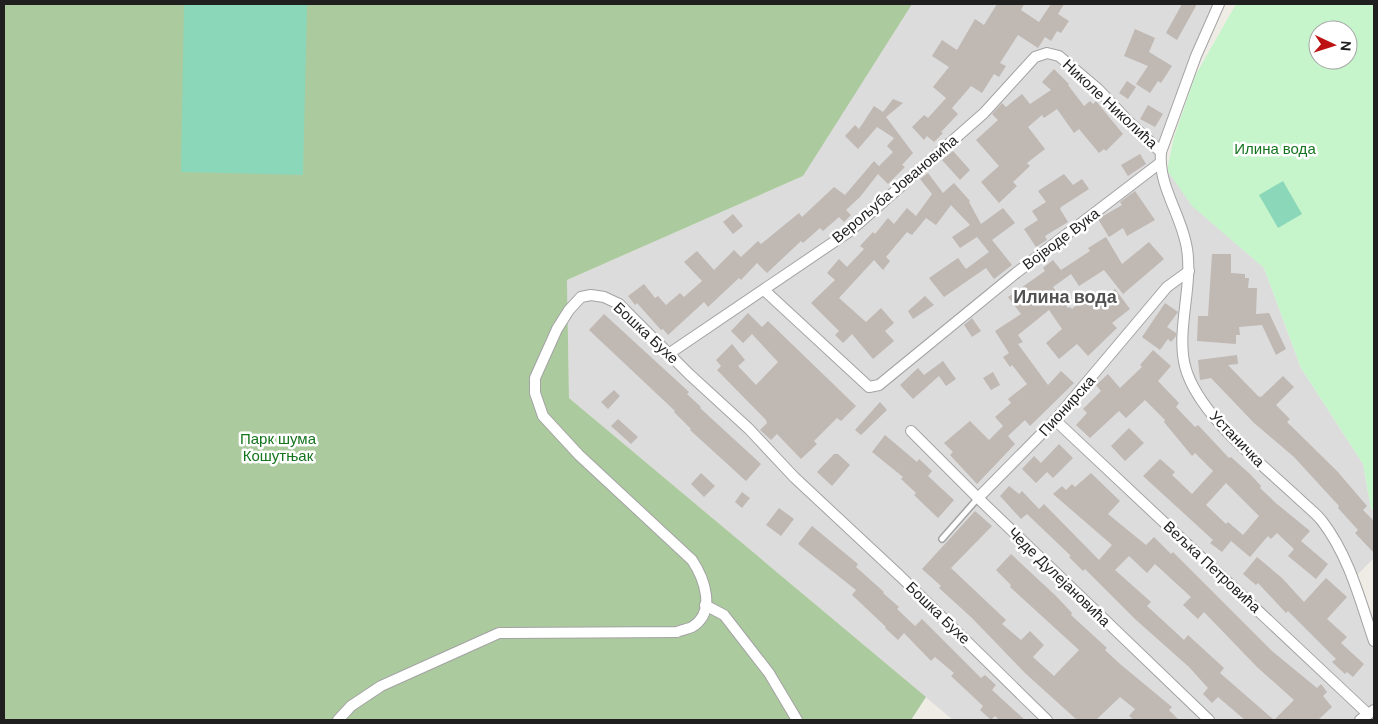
<svg xmlns="http://www.w3.org/2000/svg" width="1378" height="724" font-family="'DM Sans',sans-serif">
  <style>
    .residential { fill: #dddcdc }
    .forest { fill: #abca9e }
    .park { fill: #c7f5cb; fill-rule: evenodd }
    .pitch { fill: #8bd7ba }
    .building { fill: #bfb8b3; fill-rule: evenodd }
    .lines { fill: none; stroke-linecap: round; stroke-linejoin: round }
    .lane-casing { stroke: #a3a3a3; stroke-width: 8 }
    .street-casing { stroke: #a3a3a3; stroke-width: 12 }
    .lane { stroke: #fff; stroke-width: 5 }
    .street { stroke: #fff; stroke-width: 10 }
    .labels { text-anchor: middle; stroke-width: 5; stroke-linejoin: round; paint-order: stroke }
    .street-label { font-size: 15px; fill: #1f1f1f; stroke: #fff }
    .park-label { font-size: 15px; fill: #15741e; stroke: #fff }
    .quarter-label { font-size: 18px; font-weight: bold; fill: #525252; stroke: #fff }
  </style>
  <rect width="100%" height="100%" fill="#efece6"/>
  <polygon class="residential" points="909,4 1219,4 1160,163 1194,201 1264,268 1301,368 1363,464 1371,509 1374,510 1374,558 1353,579 1374,644 1374,710 1369,714 1374,720 953,720 569,398 567,280 803,176"/>
  <polygon class="forest" points="4,4 912,4 803,176 567,280 569,398 926,697 911,720 4,720"/>
  <path class="park" d="M 1236,4 L 1374,4 L 1374,510 L 1371,509 L 1363,464 L 1301,368 L 1264,268 L 1192,206 L 1167,170 L 1174,137 L 1195,76 ZM 1318,30 L 1348,30 L 1348,60 L 1318,60 Z"/>
  <g class="pitch">
    <polygon points="184,4 307,4 303,175 181,172"/>
    <polygon points="1283,181 1302,214 1278,228 1259,195"/>
  </g>
  <g class="building">
    <polygon points="997,4 1024,4 1021,10 1039,22 1051,4 1064,4 1058,14 1069,21 1061,33 1057,31 1051,41 1045,37 1038,48 1018,35 1000,63 1006,66 999,77 994,74 982,93 971,86 952,108 958,114 941,132 943,133 934,142 927,136 924,140 912,127 924,115 928,118 946,98 933,87 949,67 932,56 942,40 957,50 975,19 984,25"/>
    <polygon points="1182,4 1197,4 1177,40 1166,33"/>
    <polygon points="1135,29 1155,38 1149,52 1172,66 1161,83 1158,81 1150,93 1136,84 1148,66 1124,56"/>
    <polygon points="1054,69 1069,84 1068,85 1084,106 1090,101 1093,104 1096,101 1123,134 1106,151 1104,149 1099,153 1079,129 1074,133 1057,109 1044,118 1042,115 1028,127 1045,149 1027,163 1030,166 1013,182 1017,186 999,203 981,182 999,166 976,140 998,120 992,114 1002,103 1006,107 1022,94 1030,104 1051,90 1042,82"/>
    <polygon points="1127,81 1136,87 1128,99 1119,93"/>
    <polygon points="893,99 903,103 886,117 913,153 902,165 905,167 888,184 878,174 860,197 846,210 851,215 844,222 839,217 823,231 820,228 803,243 801,241 767,273 757,263 741,280 739,278 708,307 704,302 668,335 663,329 661,330 637,303 635,305 628,296 644,284 655,298 658,296 666,305 680,293 684,297 702,281 684,262 697,251 714,270 734,250 741,257 758,241 761,244 799,213 802,217 834,187 845,195 874,161 879,166 893,152 887,146 894,138 877,127 858,149 845,136 855,125 859,129 874,106 883,112"/>
    <polygon points="1148,105 1163,114 1155,127 1140,119"/>
    <polygon points="953,151 970,170 960,180 942,160"/>
    <polygon points="1140,154 1146,164 1128,176 1121,165"/>
    <polygon points="928,173 943,193 954,183 970,201 969,202 981,224 1003,208 1015,223 992,240 1012,265 994,279 986,268 944,297 929,278 958,258 966,269 989,252 977,237 960,248 952,237 970,225 951,205 936,225 926,218 912,235 907,232 886,257 890,261 883,270 874,260 839,298 866,322 881,308 894,323 885,331 894,341 873,359 852,334 843,343 835,335 839,331 811,303 835,280 827,273 839,259 847,267 864,249 860,246 873,232 875,234 888,218 894,224 907,208 916,216 932,194 920,179"/>
    <polygon points="1064,174 1073,185 1082,179 1089,189 1061,207 1060,209 1068,222 1045,236 1047,240 1036,247 1024,229 1038,220 1032,211 1046,202 1038,191"/>
    <polygon points="1135,191 1155,220 1127,236 1123,228 1109,237 1098,219 1122,205 1120,202"/>
    <polygon points="733,214 743,226 733,234 723,222"/>
    <polygon points="1106,237 1122,264 1149,242 1164,259 1123,294 1104,270 1079,286 1071,274 1053,287 1068,308 1070,307 1072,309 1091,292 1099,301 1115,289 1130,309 1112,323 1117,328 1088,356 1077,344 1059,359 1046,343 1062,329 1049,310 1018,335 1023,342 1018,344 1048,385 1061,371 1074,383 1030,426 1025,420 1008,436 1015,444 977,484 950,455 953,452 944,443 970,421 989,440 1003,426 995,417 1011,403 1008,399 1027,384 1012,365 1010,367 1003,357 1009,353 995,331 1021,314 1008,297 1045,271 1043,268 1053,260 1061,270 1090,251 1088,248"/>
    <polygon points="1212,254 1231,254 1231,273 1245,274 1245,278 1249,278 1248,288 1257,288 1256,314 1269,313 1286,349 1276,355 1262,325 1239,327 1240,335 1236,335 1236,344 1197,341 1198,316 1208,316"/>
    <polygon points="925,296 934,305 913,319 908,311"/>
    <polygon points="1165,303 1178,312 1167,327 1176,333 1176,336 1171,342 1168,339 1160,350 1142,337"/>
    <polygon points="748,313 762,327 768,321 856,406 841,421 837,418 814,441 817,444 801,459 777,434 771,440 760,430 767,423 766,420 717,370 721,366 716,360 732,344 745,360 738,366 756,385 778,362 752,334 743,343 731,331"/>
    <polygon points="604,314 689,392 687,394 701,407 700,408 761,464 746,481 690,430 691,429 674,412 675,411 589,330"/>
    <polygon points="972,318 981,331 972,337 964,325"/>
    <path d="M 1153,350 L 1171,366 L 1158,381 L 1179,403 L 1176,407 L 1195,427 L 1198,425 L 1229,458 L 1231,457 L 1250,474 L 1261,486 L 1260,488 L 1277,504 L 1310,531 L 1301,541 L 1328,564 L 1316,579 L 1288,556 L 1294,549 L 1277,533 L 1271,539 L 1268,536 L 1250,557 L 1231,541 L 1222,552 L 1210,543 L 1213,540 L 1143,476 L 1160,459 L 1175,472 L 1172,475 L 1192,494 L 1213,471 L 1195,453 L 1192,456 L 1164,422 L 1165,420 L 1145,400 L 1126,418 L 1119,411 L 1090,438 L 1076,425 L 1087,413 L 1083,409 L 1101,391 L 1096,385 L 1108,374 L 1120,388 L 1142,367 L 1140,365 ZM 1226,483 L 1259,516 L 1243,535 L 1228,522 L 1226,524 L 1206,505 Z"/>
    <polygon points="1237,355 1238,364 1228,365 1258,396 1261,397 1283,376 1294,387 1276,405 1290,419 1287,422 1337,471 1367,506 1363,510 1374,521 1374,553 1355,533 1358,530 1338,508 1339,506 1294,457 1254,423 1211,378 1200,380 1198,360"/>
    <polygon points="943,361 956,379 946,386 939,376 913,399 900,385 918,368 924,375"/>
    <polygon points="993,372 1000,385 991,390 983,378"/>
    <polygon points="614,390 620,396 608,409 601,402"/>
    <polygon points="880,402 887,410 861,435 855,430"/>
    <polygon points="618,419 638,437 631,444 611,426"/>
    <polygon points="1129,428 1144,443 1125,461 1111,446"/>
    <polygon points="885,435 917,462 919,459 932,471 928,476 954,500 938,518 914,495 916,493 901,479 903,477 872,452"/>
    <polygon points="1059,444 1073,458 1053,478 1047,472 1036,483 1022,469 1034,456 1041,463"/>
    <polygon points="834,454 838,454 850,465 832,486 817,472"/>
    <polygon points="701,473 715,486 704,497 691,484"/>
    <polygon points="1091,473 1120,501 1108,514 1146,545 1154,537 1171,554 1173,552 1272,651 1317,688 1321,684 1327,692 1323,696 1332,707 1318,720 1274,720 1294,700 1257,667 1204,612 1198,619 1183,605 1191,597 1155,564 1147,573 1129,556 1115,570 1151,602 1147,606 1184,640 1188,635 1224,668 1220,673 1274,720 1245,720 1218,697 1212,703 1203,694 1208,688 1189,667 1135,619 1085,569 1083,571 1069,557 1071,556 1027,514 1021,519 1000,496 1009,486 1019,494 1022,491 1039,509 1044,504 1099,560 1112,545 1053,494 1062,486 1066,490 1072,484 1075,487"/>
    <polygon points="742,492 750,498 742,508 735,502"/>
    <polygon points="779,508 794,519 781,536 766,525"/>
    <polygon points="975,511 992,526 951,568 1006,620 1002,624 1021,640 1030,631 1044,645 1033,657 1054,676 1079,650 1010,587 1011,585 996,570 1011,554 1056,596 1072,613 1071,615 1107,648 1105,650 1120,664 1172,707 1169,710 1179,720 1134,720 1129,716 1135,709 1120,697 1096,720 1077,720 1025,673 972,618 939,588 941,586 922,569"/>
    <polygon points="812,526 858,564 856,567 884,592 883,593 899,607 897,609 915,626 922,619 981,678 985,675 996,685 992,690 1025,720 999,720 995,716 991,720 980,710 983,706 951,676 954,673 935,657 931,661 904,633 898,640 885,628 886,627 852,595 856,590 798,544"/>
    <polygon points="1257,557 1282,578 1304,602 1326,578 1347,597 1327,619 1347,637 1341,643 1364,664 1353,677 1347,672 1345,674 1332,662 1336,659 1288,611 1286,613 1258,583 1256,585 1243,574"/>
  </g>
  <g class="lines">
    <defs>
      <polyline id="lane" points="942,539 978,498"/>
      <g id="street">
        <path d="M 1219,4 L 1196,56 L 1161,152 C 1158,187 1182,215 1187,249 C 1193,287 1176,330 1185,366 C 1197,414 1262,464 1297,497 C 1305,505 1315,512 1322,521 C 1349,556 1360,600 1374,641"/>
        <polyline points="764,290 869,387 879,385 1016,273 1160,163"/>
        <polyline points="670,353 850,231 984,113 1035,57 1047,53 1059,56 1098,89 1131,124 1161,152"/>
        <polyline points="1055,420 1368,714"/>
        <polyline points="911,431 978,498 1209,720"/>
        <polyline points="978,498 1055,420 1167,287 1189,271"/>
        <polyline points="705,605 724,615 769,673 797,720"/>
        <path d="M 338,720 L 351,706 L 381,686 L 499,633 L 677,632 C 681,630 688,629 692,627 C 717,612 704,578 692,560 L 579,455 L 543,416 L 535,393 L 535,378 L 557,329 L 569,310 L 581,297 L 591,295 L 604,297 L 619,304 L 689,374 L 749,429 L 794,477 L 900,576 L 1047,720"/>
        <polyline points="1360,720 1374,710"/>
      </g>
    </defs>
    <use href="#lane" class="lane-casing"/>
    <use href="#street" class="street-casing"/>
    <use href="#lane" class="lane"/>
    <use href="#street" class="street"/>
  </g>
  <g class="labels">
    <g class="street-label">
      <text transform="translate(1110 104) rotate(43)" y="5">Николе Николића</text>
      <text transform="translate(895 189) rotate(-40)" y="5">Верољуба Јовановића</text>
      <text transform="translate(1061 239) rotate(-37)" y="5">Војводе Вука</text>
      <text transform="translate(646 333) rotate(43)" y="5">Бошка Бухе</text>
      <text transform="translate(1067 406) rotate(-48)" y="5">Пионирска</text>
      <text transform="translate(1237 439) rotate(46)" y="5">Устаничка</text>
      <text transform="translate(1212 567) rotate(43)" y="5">Вељка Петровића</text>
      <text transform="translate(1059 577) rotate(44)" y="5">Чеде Дулејановића</text>
      <text transform="translate(938 613) rotate(44)" y="5">Бошка Бухе</text>
    </g>
    <g class="park-label">
      <text x="1275" y="154">Илина вода</text>
      <text x="278" y="444">Парк шума<tspan x="278" dy="17">Кошутњак</tspan></text>
    </g>
    <g class="quarter-label">
      <text x="1065" y="303">Илина вода</text>
    </g>
  </g>
  <rect width="1378" height="724" fill="none" stroke="#1f1f1f" stroke-width="10"/>
  <g transform="translate(1333 45) rotate(94)"><circle r="24" fill="#ffffff" stroke="#a5a5a5"/>
  <path d="M0-4L9 19L0 12L-9 19Z" fill="#bc1211"/>
  <text y="-8" font-size="14" font-weight="bold" text-anchor="middle" fill="#1f1f1f">N</text>
  </g>
</svg>
